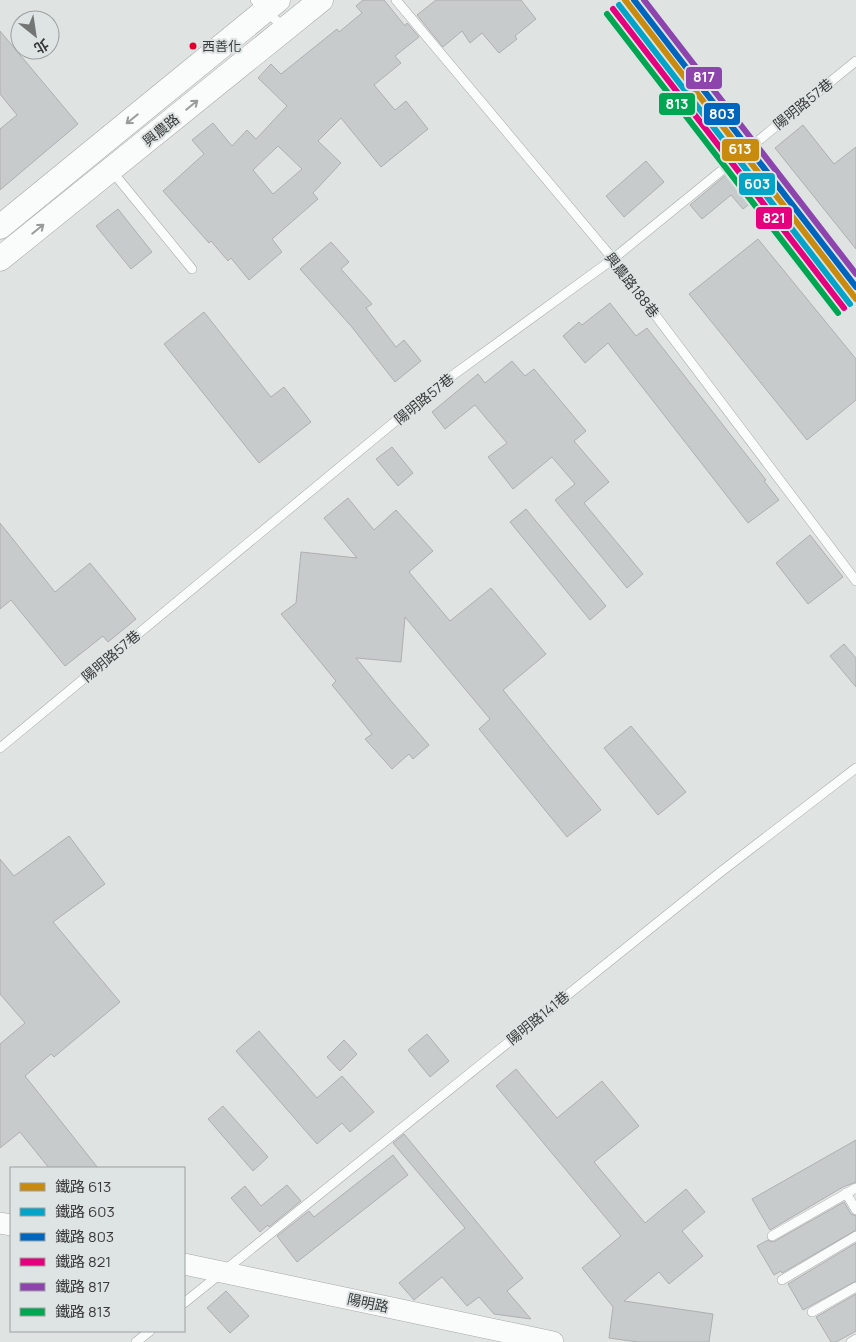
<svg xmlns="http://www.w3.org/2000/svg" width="856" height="1342" font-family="Manrope,'Noto Sans TC',sans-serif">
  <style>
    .building { fill: #c8cbcb; stroke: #aeb0b0; fill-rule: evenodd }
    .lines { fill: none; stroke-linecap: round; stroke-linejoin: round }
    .service-casing { stroke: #a6a8a8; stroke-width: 10 }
    .tertiary-casing { stroke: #a6a8a8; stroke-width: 22 }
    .secondary-casing { stroke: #a6a8a8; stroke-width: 25 }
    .service { stroke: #fafbfb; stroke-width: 9 }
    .tertiary { stroke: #fafbfb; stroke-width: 21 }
    .secondary { stroke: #fafbfb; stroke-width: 24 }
    .rail-1-casing { stroke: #dee4e3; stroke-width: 10 }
    .rail-2-casing { stroke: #dee4e3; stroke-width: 10 }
    .rail-3-casing { stroke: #dee4e3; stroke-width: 10 }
    .rail-4-casing { stroke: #dee4e3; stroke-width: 10 }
    .rail-5-casing { stroke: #dee4e3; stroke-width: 10 }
    .rail-6-casing { stroke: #dee4e3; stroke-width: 10 }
    .rail-1 { stroke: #c88b0f; stroke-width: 6 }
    .rail-2 { stroke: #03a4c7; stroke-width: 6 }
    .rail-3 { stroke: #0065bd; stroke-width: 6 }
    .rail-4 { stroke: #e5007d; stroke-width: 6 }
    .rail-5 { stroke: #8e44ad; stroke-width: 6 }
    .rail-6 { stroke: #00a651; stroke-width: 6 }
    .oneway { stroke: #9a9b9b }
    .bus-dot { fill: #e4002b; stroke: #dee4e3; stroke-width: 2 }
    .labels { text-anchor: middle; stroke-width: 4; stroke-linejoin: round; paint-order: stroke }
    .bus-label { font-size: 13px; fill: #393b3b; stroke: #dee4e3; text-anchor: start }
    .street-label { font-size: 14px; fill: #393b3b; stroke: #dee4e3 }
    .line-badge { stroke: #dee4e3; stroke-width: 2 }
    .badge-label { font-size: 14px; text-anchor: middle; font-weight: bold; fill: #fff }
  </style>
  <rect width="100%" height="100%" fill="#dfe3e2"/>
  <g class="building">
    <path d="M 363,0 L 384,0 L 405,26 L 407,23 L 419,37 L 395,56 L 401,63 L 374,85 L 395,110 L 406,101 L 428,129 L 381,167 L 341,118 L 318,141 L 341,163 L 313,193 L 318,199 L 272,239 L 282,252 L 249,280 L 231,258 L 228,261 L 211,241 L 209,243 L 163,191 L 204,154 L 192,140 L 213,123 L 232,146 L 247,130 L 256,139 L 287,106 L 258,78 L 271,64 L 281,74 L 337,29 L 339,32 L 362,13 L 356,6 ZM 278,146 L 302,169 L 273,194 L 253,170 Z"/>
    <polygon points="436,0 521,0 536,19 515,36 517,39 499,53 482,33 470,43 462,31 443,47 417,15"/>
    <polygon points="0,31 78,124 0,190 0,129 17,115 0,94"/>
    <polygon points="803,125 834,164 856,147 856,249 775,148"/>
    <polygon points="646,161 664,182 624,217 606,196"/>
    <polygon points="733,169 757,198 743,209 731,195 702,219 690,205"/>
    <polygon points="118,209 152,252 131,269 96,226"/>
    <polygon points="758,239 856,359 856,400 807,440 689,294"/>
    <polygon points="331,242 349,262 341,269 372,304 366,308 396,347 404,340 421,361 395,382 351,326 300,269"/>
    <polygon points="610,303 636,336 647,328 766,480 764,481 779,500 748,523 608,343 585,363 563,336 579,322 582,325"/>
    <polygon points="204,312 271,397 284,387 311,422 259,463 164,344"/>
    <polygon points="512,361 525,376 534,369 586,431 574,441 609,482 584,503 643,574 627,588 555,500 575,484 552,457 513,489 488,457 507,443 475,405 445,429 432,412 478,374 485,383"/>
    <polygon points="392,447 413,473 398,486 376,459"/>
    <polygon points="348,498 374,530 396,510 433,551 409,572 450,621 491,588 546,654 503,690 601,810 567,837 479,729 490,719 405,617 401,662 356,658 392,702 429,745 413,759 409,754 392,769 365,739 372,734 332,685 336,681 281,614 296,603 301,552 357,558 324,518"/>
    <polygon points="526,509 606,606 590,620 510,522"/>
    <polygon points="0,523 55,592 90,563 136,619 108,642 103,636 65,666 11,600 0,609"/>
    <polygon points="810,535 843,577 808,604 776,563"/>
    <polygon points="844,644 856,658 856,687 830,656"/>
    <polygon points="631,726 686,792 658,815 604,748"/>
    <polygon points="69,836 105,884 53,922 120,1002 54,1057 51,1054 25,1076 98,1168 49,1168 20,1132 0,1148 0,1044 25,1023 0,994 0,859 14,876"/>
    <polygon points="259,1031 317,1098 342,1076 374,1112 350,1132 342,1123 317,1144 236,1051"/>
    <polygon points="427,1034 449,1061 430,1077 408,1050"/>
    <polygon points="344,1040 357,1054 340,1071 327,1057"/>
    <polygon points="516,1069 557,1118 602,1081 639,1126 594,1162 645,1223 686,1189 705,1212 682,1231 703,1256 669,1284 659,1272 624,1301 713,1314 709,1342 638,1342 609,1338 613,1307 582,1268 621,1236 496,1086"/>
    <polygon points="223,1106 268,1157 253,1171 208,1119"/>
    <polygon points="404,1134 523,1278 507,1291 531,1319 494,1314 479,1297 467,1306 442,1277 414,1300 399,1283 465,1228 393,1143"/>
    <polygon points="856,1140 856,1182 843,1187 770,1230 752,1199"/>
    <polygon points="393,1155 408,1175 297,1262 277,1236 309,1211 314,1217"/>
    <polygon points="287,1185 301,1201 269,1227 268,1225 260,1232 231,1198 245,1186 261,1206"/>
    <polygon points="844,1202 851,1214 856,1216 856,1230 782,1273 781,1271 774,1275 757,1246 768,1240 771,1242 775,1241"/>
    <polygon points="856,1243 856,1281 803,1310 788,1284"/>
    <polygon points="226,1291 249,1316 230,1333 207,1308"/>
    <polygon points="856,1294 856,1331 836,1342 831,1342 816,1317"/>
  </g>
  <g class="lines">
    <defs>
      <g id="service">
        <polyline points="255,0 285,29"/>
        <polyline points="396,0 613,259 856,581"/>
        <polyline points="111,170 192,269"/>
        <polyline points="0,748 438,386 613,259 856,61"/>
        <polyline points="846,1193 856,1210"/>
        <polyline points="772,1236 856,1188"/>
        <polyline points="782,1280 856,1236"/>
        <polyline points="184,1303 718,874 856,768"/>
        <polyline points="812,1312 856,1287"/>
        <polyline points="136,1342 150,1331"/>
        <polyline points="851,1342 856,1339"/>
      </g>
      <g id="tertiary">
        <polyline points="0,1223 11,1225"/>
        <polyline points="184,1264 553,1342"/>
      </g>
      <g id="secondary">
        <polyline points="0,227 278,0"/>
        <polyline points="0,259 321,0"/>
      </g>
    </defs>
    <use href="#service" class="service-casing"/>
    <use href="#tertiary" class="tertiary-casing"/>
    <use href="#secondary" class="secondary-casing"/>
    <use href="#service" class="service"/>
    <use href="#tertiary" class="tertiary"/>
    <use href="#secondary" class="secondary"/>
    <defs>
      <polyline id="rail-1" points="625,0 856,299"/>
      <polyline id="rail-2" points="619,5 850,304"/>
      <polyline id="rail-3" points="634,0 856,287"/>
      <polyline id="rail-4" points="613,9 844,308"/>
      <polyline id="rail-5" points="644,0 856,274"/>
      <polyline id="rail-6" points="607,14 838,313"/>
    </defs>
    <use href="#rail-1" class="rail-1-casing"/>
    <use href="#rail-2" class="rail-2-casing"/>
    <use href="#rail-3" class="rail-3-casing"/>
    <use href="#rail-4" class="rail-4-casing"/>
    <use href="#rail-5" class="rail-5-casing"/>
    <use href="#rail-6" class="rail-6-casing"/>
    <use href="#rail-1" class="rail-1"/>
    <use href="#rail-2" class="rail-2"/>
    <use href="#rail-3" class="rail-3"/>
    <use href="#rail-4" class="rail-4"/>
    <use href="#rail-5" class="rail-5"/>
    <use href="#rail-6" class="rail-6"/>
  </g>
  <defs><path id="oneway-shaft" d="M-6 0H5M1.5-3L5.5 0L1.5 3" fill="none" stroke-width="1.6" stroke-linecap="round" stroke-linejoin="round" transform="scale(1.25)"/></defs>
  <g class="oneway">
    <use href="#oneway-shaft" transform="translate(192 105) rotate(-39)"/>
    <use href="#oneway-shaft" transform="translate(132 119) rotate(141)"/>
    <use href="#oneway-shaft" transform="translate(38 229) rotate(-39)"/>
  </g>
  <circle class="bus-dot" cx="193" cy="46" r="4.5"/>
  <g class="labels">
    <g class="bus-label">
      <text x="202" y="51">西善化</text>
    </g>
    <g class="street-label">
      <text transform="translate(803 104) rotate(-39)" y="5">陽明路57巷</text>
      <text transform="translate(161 130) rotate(-39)" y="5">興農路</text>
      <text transform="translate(632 285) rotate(52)" y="5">興農路188巷</text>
      <text transform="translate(424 399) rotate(-39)" y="5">陽明路57巷</text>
      <text transform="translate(111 656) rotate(-40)" y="5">陽明路57巷</text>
      <text transform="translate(538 1018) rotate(-39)" y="5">陽明路141巷</text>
      <text transform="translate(368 1303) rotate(12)" y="5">陽明路</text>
    </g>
  </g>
  <g class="line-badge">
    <rect x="685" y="66" width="38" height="24" rx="5" fill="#8e44ad"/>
    <rect x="658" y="92" width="38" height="24" rx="5" fill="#00a651"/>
    <rect x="703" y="102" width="38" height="24" rx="5" fill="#0065bd"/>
    <rect x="721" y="138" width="39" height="24" rx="5" fill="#c88b0f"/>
    <rect x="738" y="172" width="38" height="24" rx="5" fill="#03a4c7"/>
    <rect x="755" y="206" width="38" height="24" rx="5" fill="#e5007d"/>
  </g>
  <g class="badge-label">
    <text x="704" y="82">817</text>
    <text x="677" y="109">813</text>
    <text x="722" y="119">803</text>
    <text x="740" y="154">613</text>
    <text x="757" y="189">603</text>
    <text x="774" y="223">821</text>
  </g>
  <rect x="10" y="1167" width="175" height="165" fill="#dee4e3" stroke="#9ca0a0"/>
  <rect x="20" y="1183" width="25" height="8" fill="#c88b0f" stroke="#9ca0a0"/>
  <text x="55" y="1192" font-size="15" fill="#393b3b">鐵路 613</text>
  <rect x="20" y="1208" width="25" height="8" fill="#03a4c7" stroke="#9ca0a0"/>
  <text x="55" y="1217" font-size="15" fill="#393b3b">鐵路 603</text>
  <rect x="20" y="1233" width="25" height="8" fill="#0065bd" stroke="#9ca0a0"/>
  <text x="55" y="1242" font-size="15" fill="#393b3b">鐵路 803</text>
  <rect x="20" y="1258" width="25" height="8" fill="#e5007d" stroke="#9ca0a0"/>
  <text x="55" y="1267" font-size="15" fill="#393b3b">鐵路 821</text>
  <rect x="20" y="1283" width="25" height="8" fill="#8e44ad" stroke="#9ca0a0"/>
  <text x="55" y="1292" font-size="15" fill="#393b3b">鐵路 817</text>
  <rect x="20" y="1308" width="25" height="8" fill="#00a651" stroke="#9ca0a0"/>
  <text x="55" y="1317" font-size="15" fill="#393b3b">鐵路 813</text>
  <g transform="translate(35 35) rotate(150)"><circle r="24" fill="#dee4e3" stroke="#9ca0a0"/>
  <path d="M0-4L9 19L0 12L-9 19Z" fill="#737675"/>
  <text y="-8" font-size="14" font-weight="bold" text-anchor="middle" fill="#393b3b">北</text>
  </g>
</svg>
